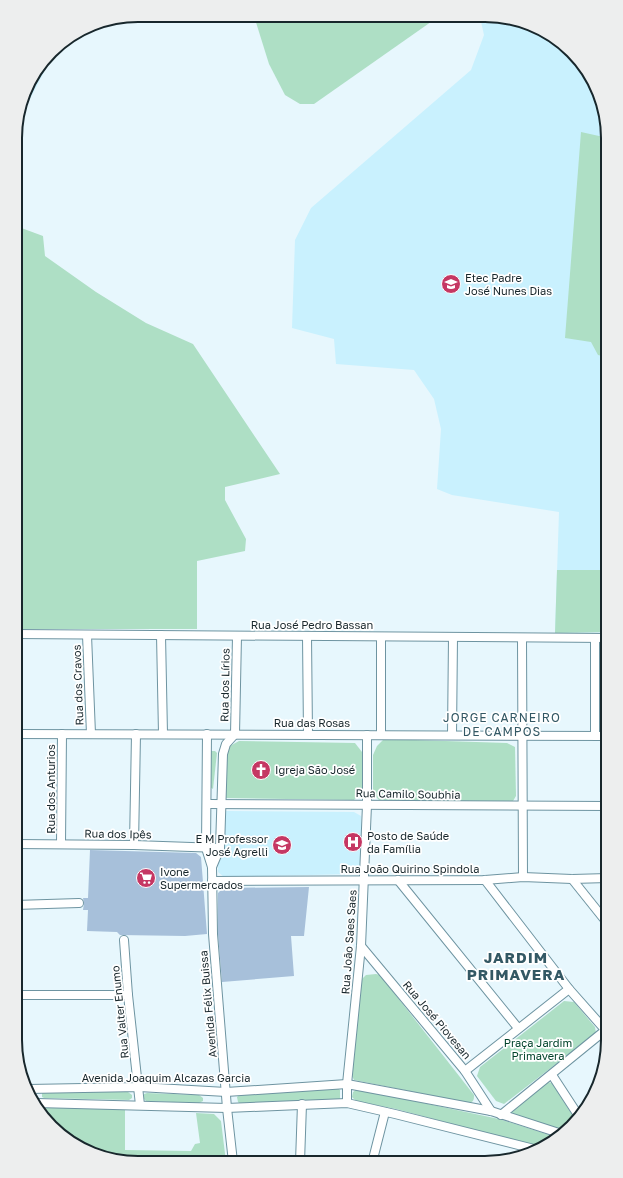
<svg xmlns="http://www.w3.org/2000/svg" width="623" height="1178" font-family="'Golos Text',sans-serif">
  <style>
    .built { fill: #c9f1fe }
    .green { fill: #aedfc5 }
    .building { fill: #a7c0da }
    .lines { fill: none; stroke-linecap: round; stroke-linejoin: round }
    .street-casing { stroke: #6e94a1; stroke-width: 10 }
    .street { stroke: #fff; stroke-width: 8 }
    .labels { text-anchor: middle; stroke-width: 3.5; stroke-linejoin: round; paint-order: stroke }
    .poi-label { font-size: 11px; fill: #18272c; stroke: #fff; text-anchor: start }
    .street-label { font-size: 11px; fill: #18272c; stroke: #fff }
    .park-label { font-size: 11px; fill: #01432b; stroke: #fff }
    .neighbourhood-label { font-size: 12px; letter-spacing: 1px; fill: #335864; stroke: #fff }
    .district-label { font-size: 15px; font-weight: bold; letter-spacing: 1px; fill: #335864; stroke: #fff }
    .rim { fill: none; stroke: #18272c; stroke-width: 2 }
  </style>
  <rect width="100%" height="100%" fill="#e7f7fd"/>
  <g class="built">
    <polygon points="480,17 509,17 566,46 602,99 608,138 608,632 555,633 559,512 452,495 437,489 441,429 434,399 414,370 336,364 334,339 292,328 295,240 311,208 471,70 484,35"/>
    <polygon points="58,45 16,126 28,83"/>
    <polygon points="226,811 354,812 361,816 361,868 356,874 224,877 218,872 219,817"/>
  </g>
  <g class="green">
    <polygon points="254,16 438,17 314,104 300,104 285,95 269,64"/>
    <polygon points="581,132 608,138 608,366 607,366 607,357 598,355 591,342 565,338"/>
    <polygon points="16,226 43,236 45,256 96,292 146,323 193,344 280,474 225,487 225,500 246,539 245,551 197,561 197,629 15,629"/>
    <polygon points="557,570 608,570 608,632 555,633"/>
    <polygon points="384,739 507,743 515,747 516,796 513,801 380,801 373,794 373,755 377,746"/>
    <polygon points="239,741 355,743 362,752 362,792 354,800 225,798 222,758 230,746"/>
    <polygon points="211,751 215,751 217,753 213,789 210,787 210,754"/>
    <path d="M 376,974 L 380,975 L 474,1095 C 474,1099 474,1101 470,1103 L 354,1080 L 352,1076 L 361,980 L 366,975 Z"/>
    <polygon points="564,1001 574,1002 595,1027 596,1033 504,1104 496,1101 477,1076 480,1067"/>
    <polygon points="548,1082 552,1083 576,1121 564,1132 511,1115 511,1112 514,1109"/>
    <polygon points="336,1087 340,1090 340,1099 337,1101 240,1104 238,1102 237,1097 239,1095"/>
    <polygon points="357,1089 499,1119 559,1138 554,1142 543,1148 396,1109 356,1101 352,1097 353,1092"/>
    <polygon points="45,1091 128,1092 132,1095 132,1098 129,1100 44,1098 42,1097 42,1093"/>
    <polygon points="147,1093 199,1095 203,1098 203,1101 199,1103 146,1101 143,1098 144,1094"/>
    <polygon points="40,1107 125,1109 125,1150 191,1151 195,1144 200,1143 196,1113 214,1114 221,1121 226,1162 122,1162 91,1154 57,1133"/>
  </g>
  <g class="building">
    <polygon points="90,850 196,853 201,857 207,934 185,936 120,935 117,932 87,931 88,910 83,910 84,903 83,898 88,898"/>
    <polygon points="309,887 304,936 291,936 294,976 222,982 218,934 218,893 223,888"/>
  </g>
  <g class="lines">
    <defs>
      <g id="street">
        <polyline points="15,634 608,638"/>
        <polyline points="87,635 91,734"/>
        <polyline points="161,635 163,734"/>
        <polyline points="307,636 308,734"/>
        <polyline points="381,637 381,735"/>
        <polyline points="522,638 523,877"/>
        <polyline points="15,734 608,736"/>
        <polyline points="17,734 18,635"/>
        <polyline points="207,734 206,848 212,867 213,934 227,1108 233,1162"/>
        <polyline points="452,735 453,637"/>
        <polyline points="595,736 595,638"/>
        <polyline points="207,804 608,806"/>
        <polyline points="15,844 134,845 220,848"/>
        <polyline points="61,844 62,734"/>
        <polyline points="134,845 136,734"/>
        <polyline points="212,867 220,848 223,754 226,744 235,734 237,636"/>
        <polyline points="572,879 608,924"/>
        <polyline points="398,880 518,1028"/>
        <polyline points="485,880 569,989 608,1033"/>
        <polyline points="212,881 485,880 523,877 572,879 608,878"/>
        <polyline points="15,905 79,903"/>
        <polyline points="124,940 128,995 140,1105"/>
        <polyline points="361,946 465,1071 491,1111"/>
        <polyline points="15,995 128,995"/>
        <polyline points="465,1071 569,989"/>
        <polyline points="552,1075 580,1118"/>
        <polyline points="28,1089 139,1087 226,1092 347,1084 491,1111 562,1134"/>
        <polyline points="37,1103 227,1108 347,1103 395,1114 538,1150"/>
        <polyline points="347,1103 347,1084 361,946 367,805 367,735"/>
        <polyline points="501,1115 608,1028"/>
        <polyline points="300,1162 302,1104"/>
        <polyline points="372,1163 385,1112"/>
      </g>
    </defs>
    <use href="#street" class="street-casing"/>
    <use href="#street" class="street"/>
  </g>
  <defs>
    <symbol id="university-disc" viewBox="-11 -11 22 22"><circle r="9.5" fill="#c53763" stroke="#fff"/><path d="M0-5L7-2L0 1L-7-2ZM-4 1L0 2.5L4 1V4Q0 6-4 4Z" fill="#fff"/></symbol>
    <symbol id="church-disc" viewBox="-11 -11 22 22"><circle r="9.5" fill="#c53763" stroke="#fff"/><path d="M-1.2-6h2.4v3.5h3.3v2.4h-3.3V6h-2.4V-.1h-3.3v-2.4h3.3Z" fill="#fff"/></symbol>
    <symbol id="hospital-disc" viewBox="-11 -11 22 22"><circle r="9.5" fill="#c53763" stroke="#fff"/><path d="M-5-5h3v3.5h4V-5h3V5h-3V1.5h-4V5h-3Z" fill="#fff"/></symbol>
    <symbol id="school-disc" viewBox="-11 -11 22 22"><circle r="9.5" fill="#c53763" stroke="#fff"/><path d="M0-5L7-2L0 1L-7-2ZM-4 1L0 2.5L4 1V4Q0 6-4 4Z" fill="#fff"/></symbol>
    <symbol id="supermarket-disc" viewBox="-11 -11 22 22"><circle r="9.5" fill="#c53763" stroke="#fff"/><path d="M-6-5.5h2.5l.6 2H6L4.5 2H-2.5L-4.4-4H-6ZM-1.5 3.2a1.3 1.3 0 1 0 .1 0ZM3 3.2a1.3 1.3 0 1 0 .1 0Z" fill="#fff"/></symbol>
  </defs>
  <g fill-rule="evenodd">
    <use href="#university-disc" x="440" y="273" width="22" height="22"/>
    <use href="#church-disc" x="250" y="759" width="22" height="22"/>
    <use href="#hospital-disc" x="342" y="831" width="22" height="22"/>
    <use href="#school-disc" x="271" y="834" width="22" height="22"/>
    <use href="#supermarket-disc" x="135" y="867" width="22" height="22"/>
  </g>
  <g class="labels">
    <g class="poi-label">
      <text x="465" y="282">Etec Padre<tspan x="465" dy="13">José Nunes Dias</tspan></text>
      <text x="275" y="774">Igreja São José</text>
      <text x="367" y="840">Posto de Saúde<tspan x="367" dy="13">da Família</tspan></text>
      <text x="268" y="843" text-anchor="end">E M Professor<tspan x="268" dy="13">José Agrelli</tspan></text>
      <text x="160" y="876">Ivone<tspan x="160" dy="13">Supermercados</tspan></text>
    </g>
    <g class="street-label">
      <text x="312" y="629">Rua José Pedro Bassan</text>
      <text transform="translate(78 685) rotate(-92)" y="4">Rua dos Cravos</text>
      <text transform="translate(225 685) rotate(-89)" y="4">Rua dos Lírios</text>
      <text x="312" y="727">Rua das Rosas</text>
      <text transform="translate(51 789) rotate(-90)" y="4">Rua dos Anturios</text>
      <text transform="translate(408 794) rotate(1)" y="4">Rua Camilo Soubhia</text>
      <text transform="translate(118 834) rotate(1)" y="4">Rua dos Ipês</text>
      <text x="410" y="873">Rua João Quirino Spindola</text>
      <text transform="translate(349 942) rotate(-86)" y="4">Rua João Saes Saes</text>
      <text transform="translate(208 1004) rotate(-95)" y="4">Avenida Félix Buissa</text>
      <text transform="translate(120 1012) rotate(-96)" y="4">Rua Valter Enumo</text>
      <text transform="translate(437 1020) rotate(50)" y="4">Rua José Piovesan</text>
      <text x="166" y="1082">Avenida Joaquim Alcazas Garcia</text>
    </g>
    <g class="park-label">
      <text x="538" y="1047">Praça Jardim<tspan x="538" dy="13">Primavera</tspan></text>
    </g>
    <g class="neighbourhood-label">
      <text x="502" y="722">JORGE CARNEIRO<tspan x="502" dy="14">DE CAMPOS</tspan></text>
    </g>
    <g class="district-label">
      <text x="516" y="963">JARDIM<tspan x="516" dy="17">PRIMAVERA</tspan></text>
    </g>
  </g>
  <path d="M0 0H623V1178H0ZM138 22H485A116 116 0 0 1 601 138V1040A116 116 0 0 1 485 1156H138A116 116 0 0 1 22 1040V138A116 116 0 0 1 138 22Z" fill="#edeeee" fill-rule="evenodd"/>
  <path class="rim" d="M138 22H485A116 116 0 0 1 601 138V1040A116 116 0 0 1 485 1156H138A116 116 0 0 1 22 1040V138A116 116 0 0 1 138 22Z"/>
</svg>
